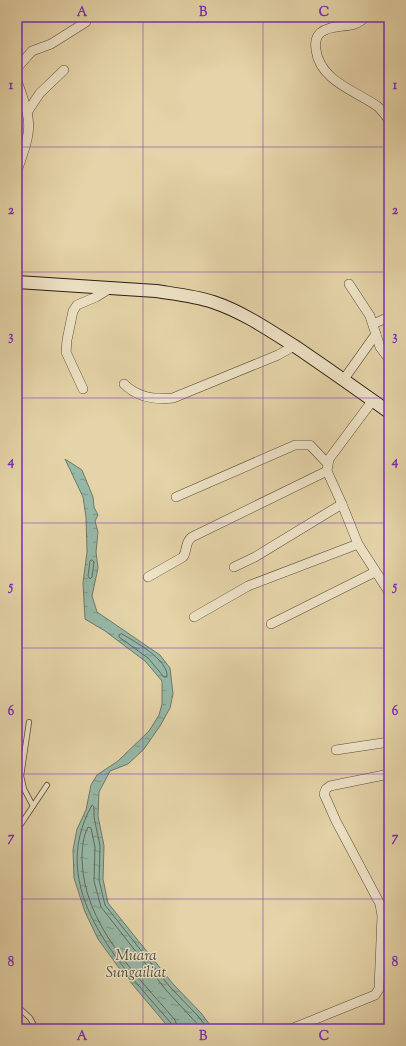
<svg xmlns="http://www.w3.org/2000/svg" width="406" height="1046" font-family="'Sorts Mill Goudy',serif">
  <style>
    .water { fill: url(#water-ripples); stroke: #6c7a6a }
    .lines { fill: none; stroke-linecap: round; stroke-linejoin: round }
    .shore { stroke: #616a5a; stroke-width: 1 }
    .service-casing { stroke: #5a4b35; stroke-width: 6 }
    .minor-casing { stroke: #5a4b35; stroke-width: 10 }
    .secondary-casing { stroke: #2c1d0e; stroke-width: 14 }
    .service { stroke: #eee3c7; stroke-width: 4.5 }
    .minor { stroke: #eee3c7; stroke-width: 9 }
    .secondary { stroke: #eee3c7; stroke-width: 12 }
    .grid { fill: none; stroke: #7b2cbf; stroke-width: 1; stroke-opacity: 0.55 }
    .labels { text-anchor: middle; stroke-width: 3; stroke-linejoin: round; paint-order: stroke }
    .water-label { font-size: 15px; font-style: italic; fill: #4c4c3c; stroke: #eee3c7 }
    .neatline { fill: none; stroke: #7b2cbf; stroke-width: 1.5 }
    .grid-label { font-size: 13px; text-anchor: middle; font-weight: bold; fill: #7b2cbf }
  </style>
  <defs>
    <pattern id="water-ripples" width="26" height="14" patternUnits="userSpaceOnUse"><rect width="26" height="14" fill="#96b8a7"/><path d="M2 4q2-2 4 0t4 0M15 11q2-2 4 0t4 0" fill="none" stroke="#7b9586"/></pattern>
  </defs>
  <rect width="100%" height="100%" fill="#e5d4a9"/>
  <filter id="stains"><feTurbulence type="fractalNoise" baseFrequency=".005" numOctaves="4"/><feColorMatrix values="0 0 0 0 .2 0 0 0 0 .09 0 0 0 0 .02 0 0 0 .5 -.17"/></filter>
  <radialGradient id="worn" r=".72"><stop offset=".6" stop-color="#630" stop-opacity="0"/><stop offset="1" stop-color="#630" stop-opacity=".3"/></radialGradient>
  <polygon class="water" points="65,459 82,470 93,497 94,507 98,515 95,521 98,532 96,552 98,568 92,596 97,612 160,655 170,668 173,694 170,708 160,726 144,749 128,764 110,771 99,792 98,816 104,846 103,879 108,903 173,984 201,1013 213,1029 170,1029 122,972 98,939 85,912 74,878 73,850 77,829 86,810 91,785 97,775 118,761 149,731 159,715 162,704 162,681 145,661 105,631 85,619 83,583 87,552 86,517 83,497"/>
  <g class="lines">
    <g class="shore">
      <polygon points="92,560 94,562 92,577 90,579 88,576 90,561"/>
      <path d="M 122,634 C 134,641 169,660 167,677 L 164,677 L 148,658 L 119,637 L 119,635 Z"/>
      <path d="M 173,1029 L 171,1023 C 120,964 45,889 92,805 L 94,807 L 94,817 L 100,846 L 99,880 L 105,905 L 170,987 L 198,1016 L 208,1029"/>
      <path d="M 178,1029 L 175,1020 C 135,973 84,925 82,860 C 82,849 83,836 88,827 L 91,828 L 95,847 L 94,881 L 101,907 L 166,990 L 202,1029"/>
    </g>
    <defs>
      <g id="service">
        <polyline points="29,722 21,776 24,789 33,806"/>
        <polyline points="17,830 47,785"/>
        <polyline points="17,1006 30,1018 36,1029"/>
      </g>
      <g id="minor">
        <path d="M 365,17 C 354,31 333,22 320,33 C 316,37 315,44 316,50 C 320,81 356,91 377,106 C 382,110 386,116 389,120"/>
        <polyline points="17,68 32,51 51,44 86,22"/>
        <path d="M 17,81 C 33,125 32,128 17,171"/>
        <polyline points="28,111 40,93 64,70"/>
        <polyline points="349,284 370,316 380,347 389,359"/>
        <polyline points="373,324 389,317"/>
        <polyline points="344,379 376,334"/>
        <path d="M 124,384 C 138,398 155,400 173,398 L 278,355 L 294,346"/>
        <polyline points="83,389 66,352 67,340 73,311 77,305 96,297 109,289"/>
        <polyline points="373,400 329,459 327,471 342,504 358,544 389,592"/>
        <polyline points="176,497 295,445 310,445 327,463"/>
        <polyline points="234,567 255,557 342,504"/>
        <path d="M 148,577 L 183,557 C 188,550 184,543 192,537 L 327,471"/>
        <polyline points="194,617 248,586 358,544"/>
        <polyline points="271,624 375,572"/>
        <polyline points="336,750 389,742"/>
        <polyline points="291,1029 375,995 379,989 382,916 380,904 336,821 324,794 326,789 330,786 389,774"/>
      </g>
      <path id="secondary" d="M 17,282 L 156,291 C 175,294 195,296 213,302 C 243,312 269,330 296,347 C 327,368 358,390 389,412"/>
    </defs>
    <use href="#service" class="service-casing"/>
    <use href="#minor" class="minor-casing"/>
    <use href="#secondary" class="secondary-casing"/>
    <use href="#service" class="service"/>
    <use href="#minor" class="minor"/>
    <use href="#secondary" class="secondary"/>
  </g>
  <path class="grid" d="M 143,17 L 143,1029M 263,17 L 263,1029M 17,147 L 389,147M 17,272 L 389,272M 17,398 L 389,398M 17,523 L 389,523M 17,648 L 389,648M 17,774 L 389,774M 17,899 L 389,899"/>
  <g class="labels">
    <g class="water-label">
      <text x="136" y="960">Muara<tspan x="136" dy="17">Sungailiat</tspan></text>
    </g>
  </g>
  <rect width="406" height="1046" fill="none" stroke="#e5d4a9" stroke-width="44"/>
  <rect x="22" y="22" width="362" height="1002" class="neatline"/>
  <g class="grid-label">
    <text x="82" y="16">A</text>
    <text x="203" y="16">B</text>
    <text x="324" y="16">C</text>
    <text x="11" y="89">1</text>
    <text x="395" y="89">1</text>
    <text x="11" y="214">2</text>
    <text x="395" y="214">2</text>
    <text x="11" y="340">3</text>
    <text x="395" y="340">3</text>
    <text x="11" y="465">4</text>
    <text x="395" y="465">4</text>
    <text x="11" y="590">5</text>
    <text x="395" y="590">5</text>
    <text x="11" y="715">6</text>
    <text x="395" y="715">6</text>
    <text x="11" y="841">7</text>
    <text x="395" y="841">7</text>
    <text x="11" y="966">8</text>
    <text x="395" y="966">8</text>
    <text x="82" y="1040">A</text>
    <text x="203" y="1040">B</text>
    <text x="324" y="1040">C</text>
  </g>
  <rect width="100%" height="100%" filter="url(#stains)"/>
  <rect width="100%" height="100%" fill="url(#worn)"/>
</svg>
